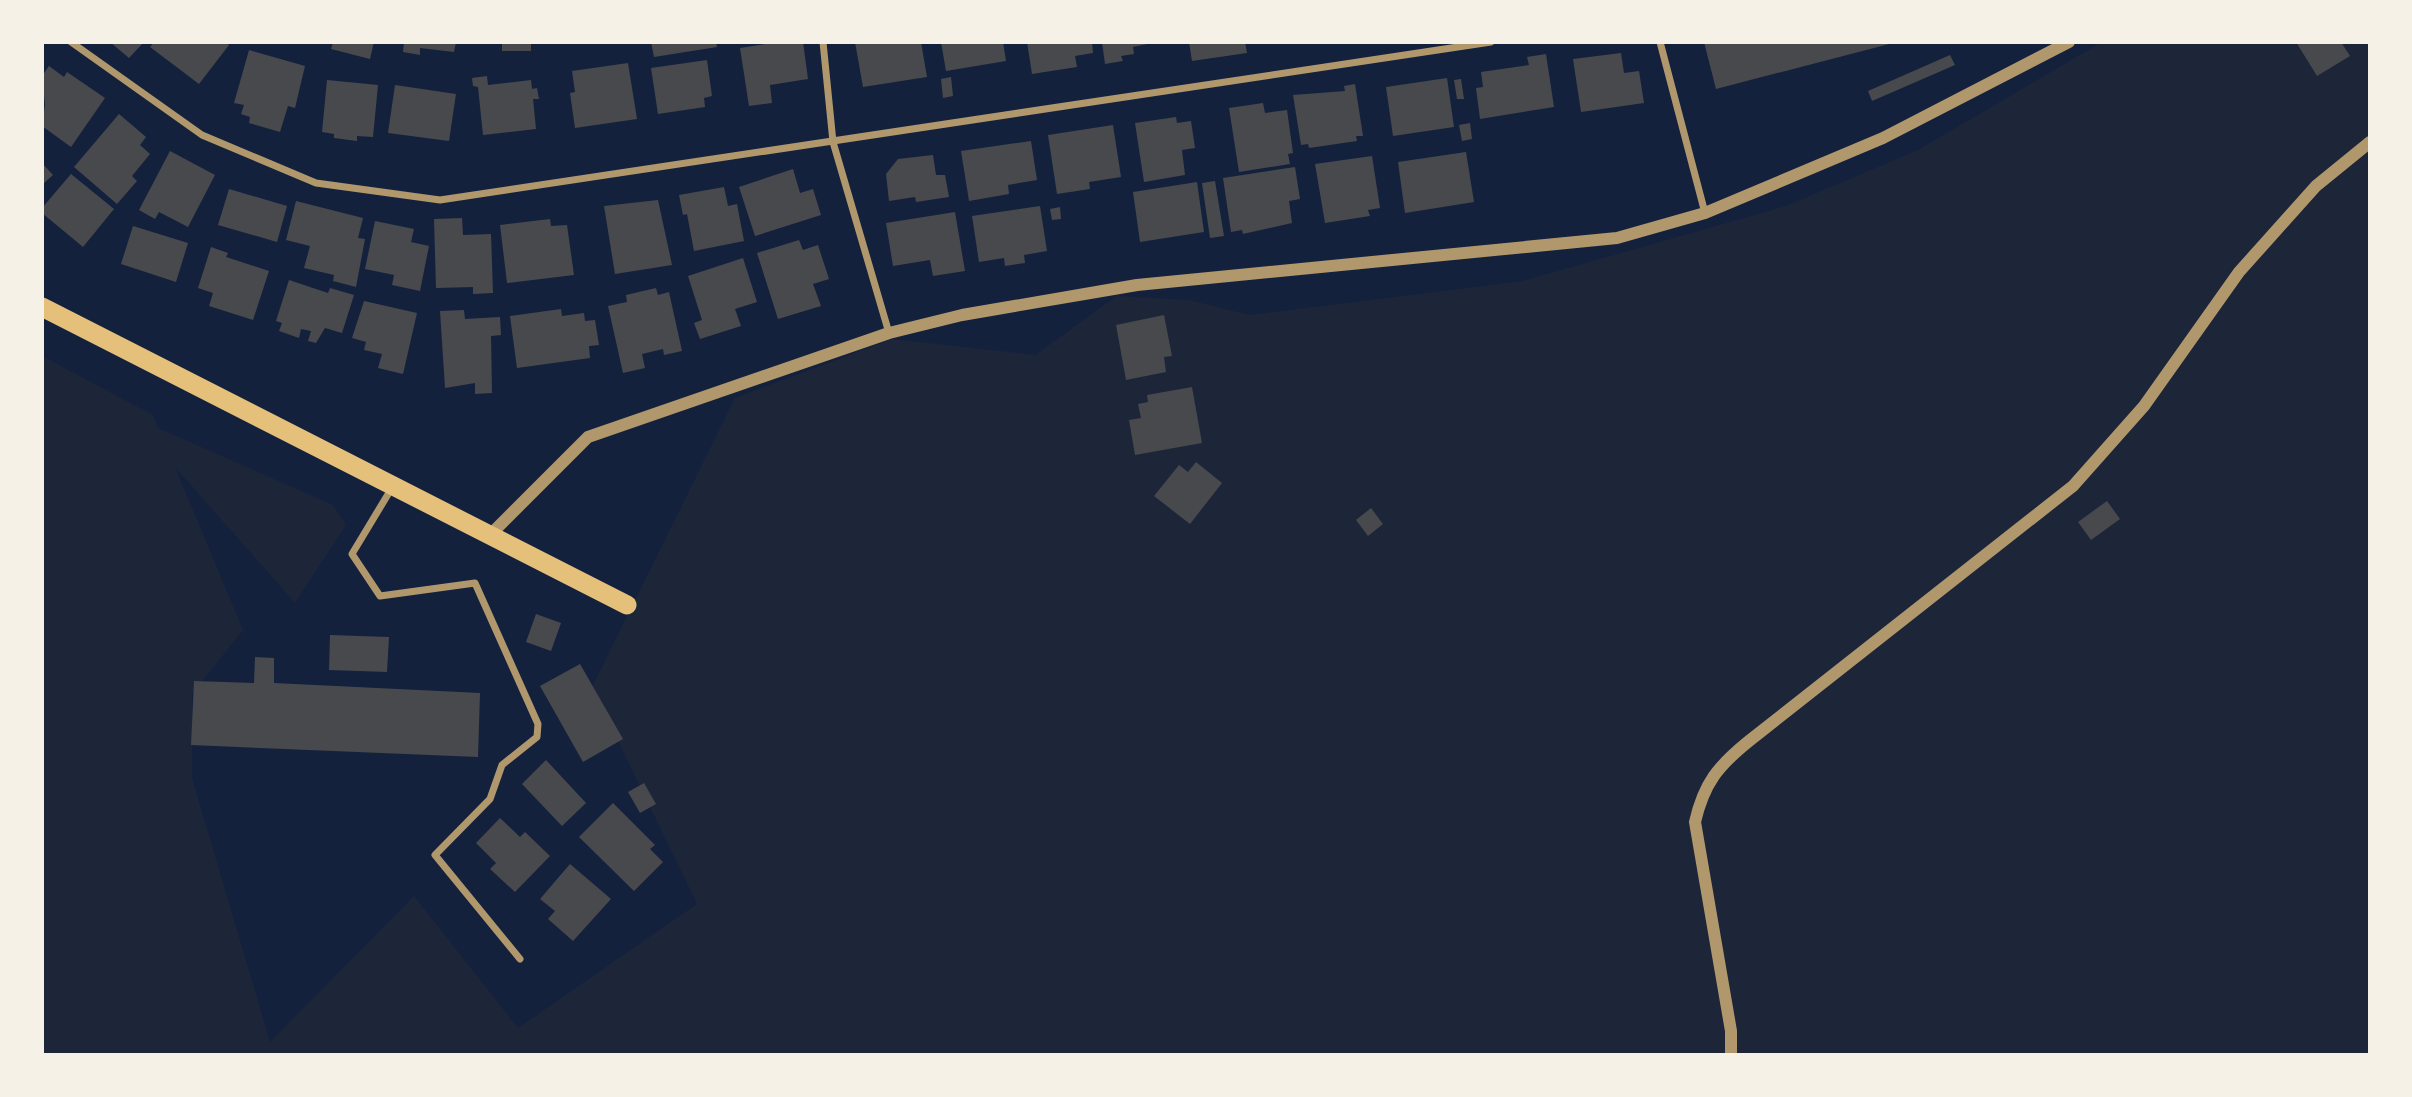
<svg xmlns="http://www.w3.org/2000/svg" width="2412" height="1097" font-family="'Fira Sans Condensed',sans-serif">
  <style>
    .green { fill: #1d2539 }
    .building { fill: #48494c }
    .lines { fill: none; stroke-linecap: round; stroke-linejoin: round }
    .minor { stroke: #b1986c; stroke-width: 7 }
    .tertiary { stroke: #b1986c; stroke-width: 12 }
    .trunk { stroke: #e5c07b; stroke-width: 19 }
  </style>
  <rect width="100%" height="100%" fill="#14213d"/>
  <polygon class="green" points="2102,42 2370,42 2370,1055 42,1055 42,356 153,415 158,428 333,505 346,525 295,603 175,467 243,630 192,694 192,778 270,1042 414,896 518,1028 697,904 592,687 735,398 892,339 1035,355 1117,296 1189,300 1249,315 1523,281 1786,206 1918,150"/>
  <g class="building">
    <polygon points="110,42 144,42 129,58"/>
    <polygon points="154,42 225,42 229,45 199,84 150,47"/>
    <polygon points="333,42 374,42 370,59 331,49"/>
    <polygon points="404,42 456,42 454,52 420,48 420,55 403,52"/>
    <rect x="502" y="42" width="29" height="9"/>
    <polygon points="651,42 716,42 717,47 654,57"/>
    <polygon points="779,42 803,42 808,79 770,85 772,103 749,106 740,48"/>
    <polygon points="855,42 921,42 927,77 863,87"/>
    <polygon points="941,42 1003,42 1006,61 946,71"/>
    <polygon points="1027,42 1092,42 1093,53 1075,56 1077,67 1032,74"/>
    <polygon points="1102,42 1152,42 1152,43 1133,47 1134,54 1121,56 1123,61 1105,64"/>
    <polygon points="1189,42 1245,42 1247,53 1192,61"/>
    <polygon points="1704,42 1893,42 1893,43 1716,89"/>
    <polygon points="2296,42 2341,42 2350,56 2317,76"/>
    <polygon points="249,50 305,66 295,108 288,106 280,132 249,123 250,117 241,114 244,105 234,103"/>
    <polygon points="1621,53 1624,73 1639,71 1644,103 1581,112 1573,59"/>
    <polygon points="1546,54 1554,107 1480,119 1476,88 1483,87 1481,72 1529,65 1527,57"/>
    <polygon points="1950,55 1955,65 1872,101 1868,91"/>
    <polygon points="707,60 712,96 704,98 705,107 658,114 651,68"/>
    <polygon points="628,63 637,119 575,128 570,93 575,92 572,71"/>
    <polygon points="49,66 64,77 67,72 105,98 71,147 42,126 45,105 42,76"/>
    <polygon points="487,76 488,85 531,80 532,89 537,88 539,99 533,99 536,129 483,135 478,87 473,86 472,78"/>
    <polygon points="951,77 953,96 943,98 941,79"/>
    <polygon points="1447,78 1454,127 1393,136 1386,87"/>
    <polygon points="1461,79 1464,99 1457,99 1454,80"/>
    <polygon points="327,80 378,85 373,137 357,136 357,141 334,138 334,134 322,132"/>
    <polygon points="1355,84 1363,136 1356,136 1357,141 1309,148 1308,144 1301,145 1293,95 1345,91 1344,86"/>
    <polygon points="395,85 456,94 449,141 388,133"/>
    <polygon points="1263,103 1265,113 1287,110 1293,153 1288,154 1290,164 1239,172 1229,108"/>
    <polygon points="119,114 146,137 140,145 150,154 132,176 137,181 117,204 74,167"/>
    <polygon points="1176,117 1177,123 1191,121 1195,148 1182,150 1185,175 1144,182 1135,123"/>
    <polygon points="1470,123 1472,139 1462,141 1459,125"/>
    <polygon points="1113,125 1121,177 1089,182 1090,189 1057,194 1048,135"/>
    <polygon points="1031,141 1037,180 1008,185 1009,194 969,201 961,151"/>
    <polygon points="170,151 215,175 188,227 159,212 155,219 139,210"/>
    <polygon points="1466,152 1474,202 1405,213 1398,162"/>
    <polygon points="933,155 936,175 945,175 949,197 916,202 915,197 889,201 886,174 898,159"/>
    <polygon points="1372,156 1380,208 1368,210 1370,216 1325,223 1315,164"/>
    <polygon points="42,163 53,175 42,185"/>
    <polygon points="1295,167 1300,199 1289,201 1292,223 1243,234 1242,230 1231,232 1223,178"/>
    <polygon points="793,169 800,193 813,189 821,215 755,236 739,187"/>
    <polygon points="71,174 114,209 83,247 42,213 42,208"/>
    <polygon points="1215,181 1224,236 1210,238 1202,183"/>
    <polygon points="1197,182 1204,232 1140,242 1133,192"/>
    <polygon points="724,187 728,206 737,204 744,241 694,251 687,214 683,215 679,195"/>
    <polygon points="229,189 287,206 277,242 218,225"/>
    <polygon points="658,200 672,265 615,274 604,206"/>
    <polygon points="296,201 363,218 358,238 365,239 356,287 333,281 334,275 304,268 310,246 286,240"/>
    <polygon points="1040,206 1047,251 1024,255 1025,263 1005,266 1004,258 979,262 972,216"/>
    <polygon points="1060,207 1061,219 1052,220 1050,209"/>
    <polygon points="955,212 965,271 933,276 930,260 893,266 886,223"/>
    <polygon points="462,218 463,235 491,234 493,293 473,294 473,287 436,288 434,219"/>
    <polygon points="550,219 551,226 567,225 574,275 507,283 500,225"/>
    <polygon points="375,221 414,229 411,242 429,246 420,291 392,285 394,275 365,269"/>
    <polygon points="133,226 188,243 176,282 121,264"/>
    <polygon points="799,240 803,250 818,245 829,279 813,284 821,306 778,319 757,253"/>
    <polygon points="211,247 228,253 226,257 269,271 253,320 209,306 213,293 198,288"/>
    <polygon points="743,258 757,302 735,309 741,326 700,339 694,323 702,320 688,276"/>
    <polygon points="289,280 328,293 330,288 354,295 342,333 325,328 316,343 308,341 311,331 301,329 299,338 279,331 282,323 276,321"/>
    <polygon points="656,288 658,295 669,292 682,351 664,355 663,349 642,354 645,368 623,373 608,306 627,302 626,295"/>
    <polygon points="364,301 417,313 403,374 378,368 382,354 364,350 366,342 352,338"/>
    <polygon points="561,309 562,316 584,313 585,321 595,320 599,345 589,346 590,358 517,368 510,316"/>
    <polygon points="464,310 465,319 500,317 501,335 491,336 492,393 475,394 475,383 445,388 440,311"/>
    <polygon points="1164,315 1172,356 1164,357 1166,372 1126,380 1116,325"/>
    <polygon points="1192,387 1202,443 1135,455 1129,420 1141,418 1138,404 1148,402 1147,395"/>
    <polygon points="1196,462 1222,483 1190,524 1154,496 1179,465 1188,472"/>
    <polygon points="2107,501 2120,519 2091,540 2078,522"/>
    <polygon points="1371,508 1383,524 1368,536 1356,520"/>
    <polygon points="536,614 561,623 551,651 526,642"/>
    <polygon points="330,635 389,637 387,672 329,670"/>
    <polygon points="255,657 274,658 274,683 480,693 478,757 191,745 194,681 254,683"/>
    <polygon points="580,664 623,739 583,762 540,686"/>
    <polygon points="546,760 586,803 562,826 522,784"/>
    <polygon points="644,783 656,804 640,813 628,792"/>
    <polygon points="613,803 655,845 650,849 663,862 634,891 579,837"/>
    <polygon points="500,818 520,837 525,832 550,856 515,892 490,869 496,863 476,843"/>
    <polygon points="570,864 611,899 573,941 548,919 555,911 540,899"/>
  </g>
  <g class="lines">
    <g class="minor">
      <polyline points="71,42 202,135 316,183 440,200 1491,42"/>
      <polyline points="823,42 833,142 889,333"/>
      <polyline points="1660,42 1705,213"/>
      <polyline points="393,486 352,554 380,596 475,583 538,724 537,737 502,765 490,799 435,855 520,959"/>
    </g>
    <g class="tertiary">
      <polyline points="490,535 588,437 889,333 962,315 1137,285 1617,238 1705,213 1883,138 2069,42"/>
      <path d="M 1731,1055 L 1731,1031 L 1695,822 C 1704,783 1718,766 1749,741 L 2073,486 L 2144,406 L 2239,272 L 2316,186 L 2370,142"/>
    </g>
    <polyline class="trunk" points="42,307 627,605"/>
  </g>
  <rect width="2412" height="1097" fill="none" stroke="#f6f1e7" stroke-width="88"/>
</svg>
